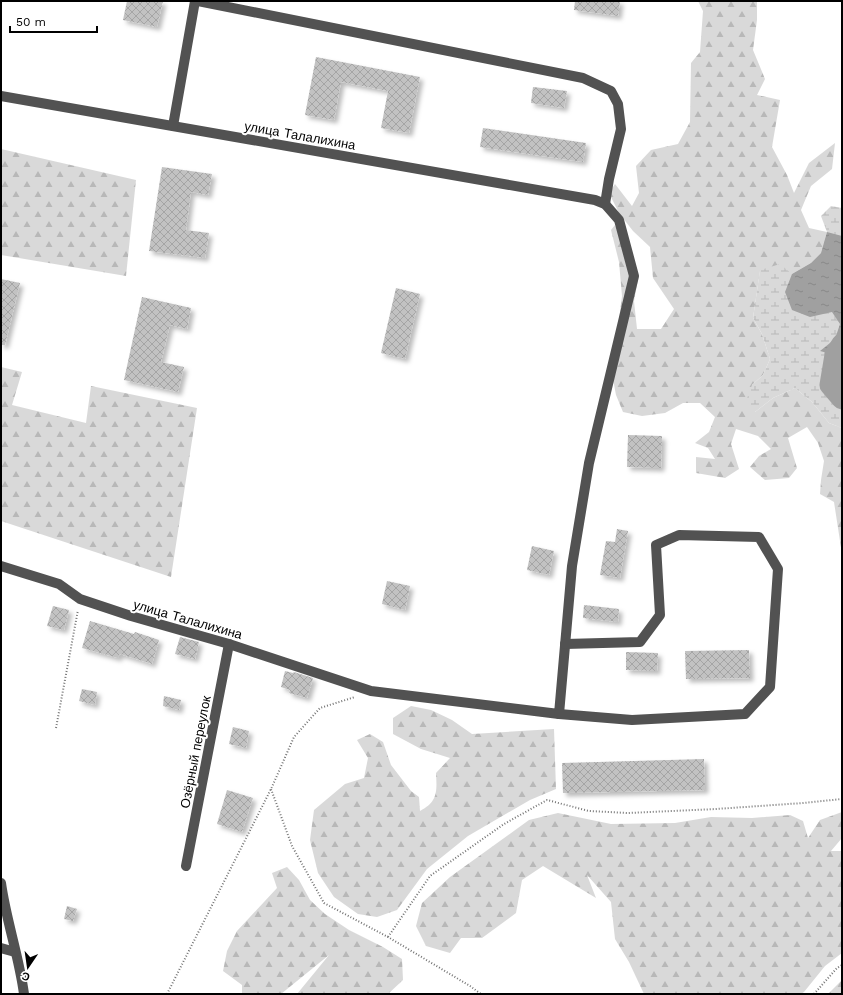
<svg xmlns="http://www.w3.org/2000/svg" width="843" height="995" font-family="'Work Sans',sans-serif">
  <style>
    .forest { fill: url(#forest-firs) }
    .wetland { fill: url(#wetland-marsh) }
    .water { fill: url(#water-ripples) }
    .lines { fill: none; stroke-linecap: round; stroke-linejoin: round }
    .river { stroke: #a0a0a0; stroke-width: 21 }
    .building { fill: url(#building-cross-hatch); filter: url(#shadow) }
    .path { stroke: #747474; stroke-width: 2; stroke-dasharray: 1 2; stroke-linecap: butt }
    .minor { stroke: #525252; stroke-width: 10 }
    .labels { text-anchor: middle; stroke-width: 4; stroke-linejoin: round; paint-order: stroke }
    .street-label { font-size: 13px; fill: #000; stroke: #fff }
  </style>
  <defs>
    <pattern id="forest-firs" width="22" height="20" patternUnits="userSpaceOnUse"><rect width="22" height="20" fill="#d9d9d9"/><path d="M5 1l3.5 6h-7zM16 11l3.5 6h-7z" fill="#b8b8b8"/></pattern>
    <pattern id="wetland-marsh" width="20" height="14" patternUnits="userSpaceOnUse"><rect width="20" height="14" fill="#d9d9d9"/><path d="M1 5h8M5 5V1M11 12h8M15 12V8" fill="none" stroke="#b8b8b8"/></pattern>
    <pattern id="water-ripples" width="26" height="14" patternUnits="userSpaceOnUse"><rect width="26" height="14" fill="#a0a0a0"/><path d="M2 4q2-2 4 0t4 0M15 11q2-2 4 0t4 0" fill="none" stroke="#888"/></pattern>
    <pattern id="building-cross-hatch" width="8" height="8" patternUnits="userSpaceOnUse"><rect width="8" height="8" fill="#c2c2c2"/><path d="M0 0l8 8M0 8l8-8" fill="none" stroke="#a5a5a5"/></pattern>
    <filter id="shadow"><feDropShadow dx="3.5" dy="3.5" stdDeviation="2" flood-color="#0004"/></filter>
  </defs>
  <rect width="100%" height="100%" fill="#fff"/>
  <g class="forest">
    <polygon points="698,1 757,1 757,20 753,50 765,79 757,95 780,100 772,147 787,175 794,193 809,163 835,143 832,169 811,186 801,210 809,228 827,232 821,253 811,263 792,274 760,271 753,318 762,334 770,359 763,375 752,385 755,412 773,398 795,388 812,402 829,423 842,428 842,554 834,502 820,494 821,480 824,461 818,443 807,427 788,438 797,468 789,478 765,480 750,467 759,456 771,449 758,436 736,429 731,444 739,469 725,478 696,473 696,457 715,459 708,448 695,443 709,432 715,417 700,403 683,403 665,413 642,416 623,412 616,395 612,374 622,296 619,262 611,230 615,225 638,280 634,301 637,329 661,329 674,309 653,278 650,247 633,231 619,213 609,193 615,184 632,206 639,193 636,166 651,150 678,144 690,122 691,63 700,52 703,11"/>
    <polygon points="1,149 136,180 126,276 1,255"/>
    <polygon points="1,367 22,372 12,405 86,423 91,386 197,408 171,577 1,521"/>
    <path d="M 411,706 L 431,710 L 452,720 L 472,734 L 554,729 L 556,789 L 530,800 L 468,836 L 427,869 L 397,910 L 377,917 L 358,914 L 334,897 L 318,873 L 310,840 L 314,810 L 345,784 L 364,778 L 368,758 L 357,740 L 370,734 L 383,742 L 391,765 L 411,791 L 419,797 L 420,811 C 438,802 437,791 436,773 L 450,758 L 421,749 L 393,734 L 393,718 Z"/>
    <polygon points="842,812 842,838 831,851 842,851 842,953 825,966 804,992 801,994 644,994 629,962 615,939 611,902 587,875 596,898 543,866 522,880 516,913 482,938 461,938 450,953 426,946 416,926 422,903 450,877 529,820 558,813 611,824 675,823 711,817 752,818 790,815 803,821 808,838 820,820"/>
    <polygon points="287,867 299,880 310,900 325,914 349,930 383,947 402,959 403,980 388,994 297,994 329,955 281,994 242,994 242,985 223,971 227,951 237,931 277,888 272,873"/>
    <polygon points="842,980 842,994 828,994"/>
  </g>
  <polygon class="wetland" points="831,206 842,208 842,428 829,423 812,402 795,388 773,398 755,412 744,406 752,385 763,375 770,359 762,334 753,318 760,270 780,264 792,274 811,263 821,253 827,232 821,216"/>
  <polygon class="water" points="827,232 842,236 842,369 835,355 820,351 835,339 840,324 832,312 810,317 792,310 785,292 792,274 811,263 821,253"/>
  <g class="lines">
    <polyline class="river" points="842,344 835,355 830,385 842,399"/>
  </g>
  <g class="building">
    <polygon points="127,1 163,1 157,27 123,20"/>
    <polygon points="575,1 620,1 618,16 574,10"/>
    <polygon points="316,57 420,77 409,133 381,128 388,91 341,82 334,120 305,115"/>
    <polygon points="533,87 567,91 564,108 531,103"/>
    <polygon points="483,128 586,143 583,162 480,147"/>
    <polygon points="162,167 212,174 208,195 191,192 186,230 209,233 205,258 149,251"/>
    <polygon points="1,279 20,283 5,345 1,345"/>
    <polygon points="396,288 420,294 405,359 381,353"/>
    <polygon points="142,297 191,308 187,329 170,325 161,362 184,367 178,392 124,380"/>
    <polygon points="628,435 662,436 661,468 627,467"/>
    <polygon points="617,529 628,531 620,578 600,575 606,541 615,542"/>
    <polygon points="532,546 554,551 549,575 527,570"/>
    <polygon points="387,581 410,586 405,610 382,604"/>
    <polygon points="584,605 619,609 618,622 583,618"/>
    <polygon points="53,606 69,610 64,630 47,626"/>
    <polygon points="90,621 134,634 135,632 159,640 152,664 120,654 118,658 82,648"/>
    <polygon points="180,637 199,642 195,659 175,654"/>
    <polygon points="749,650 750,678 686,679 685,651"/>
    <polygon points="626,652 658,653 657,671 626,670"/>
    <polygon points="285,671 293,673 294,672 313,678 307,698 289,693 290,690 281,687"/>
    <polygon points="82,689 97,692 95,705 79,701"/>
    <polygon points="164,696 181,700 179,710 163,706"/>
    <polygon points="233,727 249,731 246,748 229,744"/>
    <polygon points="704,759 705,790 563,793 562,763"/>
    <polygon points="227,790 253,798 242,832 217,824"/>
    <polygon points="67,906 77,909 73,921 64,919"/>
  </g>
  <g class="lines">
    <g class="path">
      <polyline points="56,728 78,610"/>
      <polyline points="271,789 292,846 324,903 388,937 470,986 481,994"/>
      <polyline points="388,937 430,876 504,824 547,800 589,811 628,813 716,809 803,803 842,799"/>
      <polyline points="167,994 271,789 294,737 320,708 355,697"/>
      <polyline points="814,994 837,968 842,965"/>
    </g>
    <g class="minor">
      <polyline points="198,1 583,78 611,91 618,104 621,129 609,179 605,204"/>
      <polyline points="1,96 595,200 605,204 619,220 634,276 589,463 572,566 559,714 371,691 229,644 131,616 80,599 59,584 1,566"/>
      <polyline points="173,126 195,1"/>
      <polyline points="559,714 632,720 745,714 770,687 778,569 759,537 679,535 656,545 660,615 640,642 565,644"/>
      <polyline points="186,866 229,644"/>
      <path d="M 1,883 C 6,920 19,956 24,994"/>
      <polyline points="1,948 15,952"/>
    </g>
  </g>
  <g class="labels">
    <g class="street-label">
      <text transform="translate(300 135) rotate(10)" y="5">улица Талалихина</text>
      <text transform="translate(188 619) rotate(16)" y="5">улица Талалихина</text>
      <text transform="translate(195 752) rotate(-79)" y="5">Озёрный переулок</text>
    </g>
  </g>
  <rect width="843" height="995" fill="none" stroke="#000000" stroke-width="4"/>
  <g transform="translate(28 967) rotate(193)" stroke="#ffffff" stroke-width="3" paint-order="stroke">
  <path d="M0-3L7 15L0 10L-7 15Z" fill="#000000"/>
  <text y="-6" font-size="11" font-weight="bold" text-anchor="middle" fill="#000000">С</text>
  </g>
  <path d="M10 26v6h87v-6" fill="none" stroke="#000000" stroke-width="2"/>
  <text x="16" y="26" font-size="12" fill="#000000" stroke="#ffffff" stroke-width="3" paint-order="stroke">50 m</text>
</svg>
